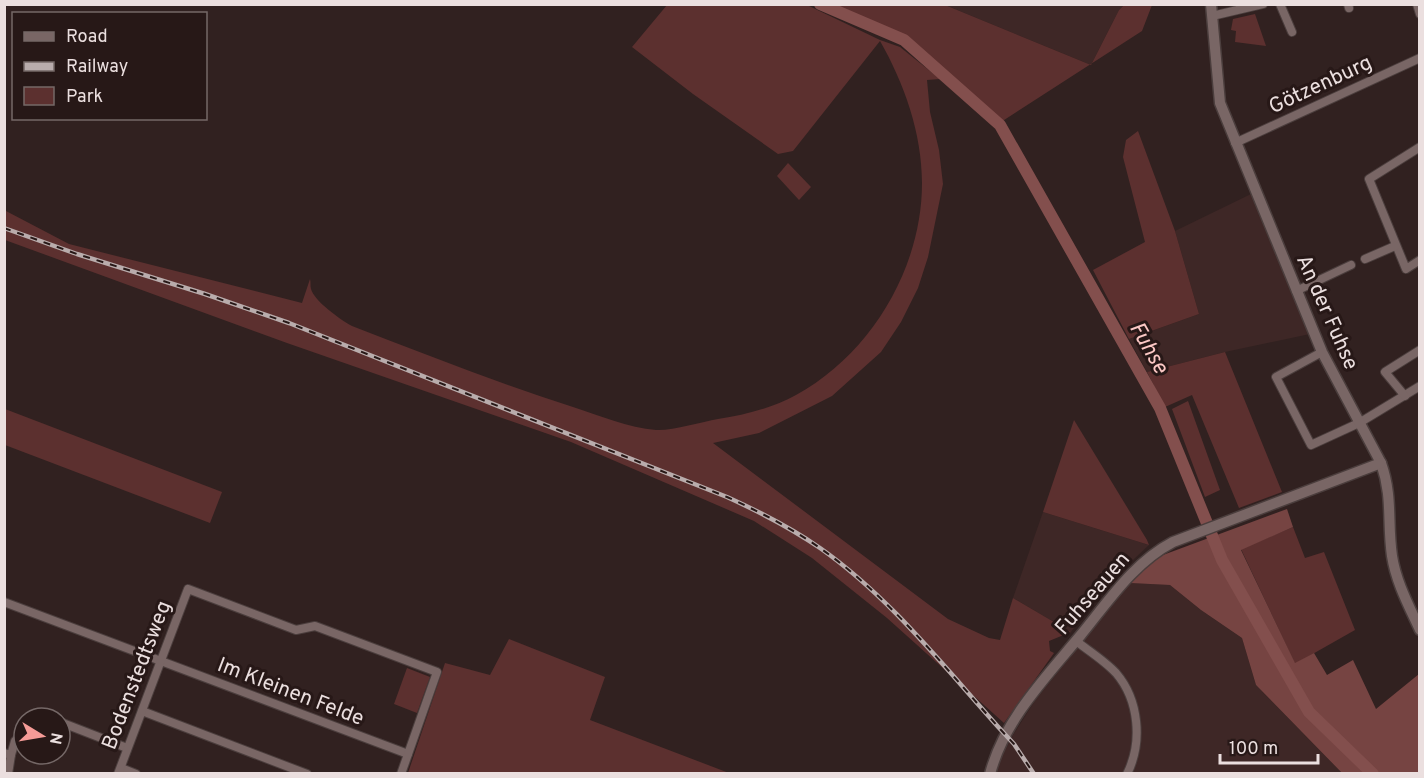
<svg xmlns="http://www.w3.org/2000/svg" width="1424" height="778" font-family="Overpass,sans-serif">
  <style>
    .built { fill: #3e2726 }
    .green { fill: #5c302f }
    .forest { fill: #764442 }
    .lines { fill: none; stroke-linecap: round; stroke-linejoin: round }
    .river { stroke: #834f4d; stroke-width: 12 }
    .street-casing { stroke: #4b3e3d; stroke-width: 10 }
    .secondary-casing { stroke: #4b3e3d; stroke-width: 13 }
    .street { stroke: #796665; stroke-width: 8 }
    .secondary { stroke: #796665; stroke-width: 10 }
    .rail-casing { stroke: #b9acac; stroke-width: 4.5 }
    .rail { stroke: #271817; stroke-width: 2; stroke-dasharray: 7; stroke-linecap: butt }
    .labels { text-anchor: middle; stroke-width: 6; stroke-linejoin: round; paint-order: stroke }
    .street-label { font-size: 21px; fill: #ebdfdf; stroke: #271817 }
    .water-label { font-size: 22px; font-style: italic; fill: #fcc8c5; stroke: #271817 }
  </style>
  <rect width="100%" height="100%" fill="#312120"/>
  <g class="built">
    <polygon points="945,5 1124,5 1119,10 1091,65"/>
    <polygon points="1251,194 1310,334 1225,352 1147,372 1129,339 1199,314 1175,231"/>
    <polygon points="1043,512 1149,545 1104,587 1071,632 1013,598"/>
    <polygon points="1130,583 1170,585 1201,610 1242,638 1256,685 1342,773 997,774 998,764 1013,735 1036,699"/>
  </g>
  <g class="green">
    <path d="M 667,5 L 807,5 L 880,40 L 900,47 L 940,79 L 927,80 L 930,112 L 939,150 L 943,184 L 928,257 L 918,288 L 901,322 L 881,352 L 832,396 L 759,433 L 713,443 L 948,619 L 989,638 L 1000,640 L 1013,598 L 1071,632 L 1049,641 L 1050,651 L 1054,653 L 1004,723 L 887,618 L 812,558 L 754,521 L 571,442 L 287,343 L 5,240 L 5,213 L 6,211 L 69,244 L 302,303 L 310,279 C 311,282 310,286 311,289 C 314,301 341,320 352,326 C 425,354 498,383 573,407 C 598,415 629,428 656,430 C 672,431 701,422 718,419 C 745,415 772,408 796,395 C 871,354 922,268 922,183 C 922,133 904,83 880,41 L 793,151 L 778,154 L 693,94 L 632,47 Z"/>
    <polygon points="829,5 945,5 1091,65 1119,10 1124,5 1152,5 1142,31 1001,122 906,38"/>
    <polygon points="1255,14 1266,46 1235,42 1236,31 1231,30 1233,19"/>
    <polygon points="1138,131 1175,231 1199,314 1129,339 1093,270 1145,242 1123,157 1126,140"/>
    <polygon points="788,163 811,187 799,200 777,176"/>
    <polygon points="1225,352 1282,492 1239,508 1192,395 1165,407 1147,372"/>
    <polygon points="1188,401 1220,490 1205,497 1172,409"/>
    <polygon points="5,409 222,492 210,523 5,445"/>
    <polygon points="1074,420 1147,540 1149,545 1043,512"/>
    <polygon points="1293,527 1305,558 1324,552 1355,630 1295,664 1241,549"/>
    <polygon points="509,639 605,677 590,720 729,773 408,773 445,663 490,675"/>
    <polygon points="407,668 430,677 417,713 394,704"/>
  </g>
  <polygon class="forest" points="1287,509 1293,527 1241,550 1295,663 1314,653 1327,675 1353,660 1376,709 1419,674 1419,773 1342,773 1256,685 1242,638 1201,610 1170,585 1130,583 1150,562 1163,555"/>
  <g class="lines">
    <polyline class="river" points="820,4 904,40 1000,125 1160,408 1222,560 1309,712 1373,774"/>
    <defs>
      <g id="street">
        <polyline points="1280,4 1292,32"/>
        <polyline points="1348,4 1349,8"/>
        <polyline points="1417,4 1420,14"/>
        <polyline points="1212,16 1263,4"/>
        <polyline points="1235,143 1420,58"/>
        <polyline points="1420,147 1369,179 1406,269 1420,260"/>
        <polyline points="1365,259 1395,246"/>
        <polyline points="1296,291 1351,265"/>
        <polyline points="1322,352 1276,377 1311,445 1359,423 1420,386"/>
        <polyline points="1405,396 1385,372 1420,350"/>
        <polyline points="4,602 408,754"/>
        <path d="M 1076,641 C 1089,651 1105,661 1116,673 C 1139,700 1143,742 1127,774"/>
        <polyline points="142,711 307,774"/>
        <polyline points="60,722 127,748"/>
        <polyline points="4,753 11,755 15,741 24,734"/>
        <polyline points="121,768 136,774"/>
        <polyline points="8,774 11,755"/>
        <polyline points="118,774 188,589 296,630 315,626 437,672 401,774"/>
      </g>
      <g id="secondary">
        <path d="M 1211,4 L 1220,103 L 1322,352 L 1381,463 C 1393,497 1387,522 1392,556 C 1396,582 1409,606 1420,630"/>
        <path d="M 990,774 C 1004,720 1046,677 1080,636 C 1108,602 1133,563 1173,542 L 1381,463"/>
      </g>
    </defs>
    <use href="#street" class="street-casing"/>
    <use href="#secondary" class="secondary-casing"/>
    <use href="#street" class="street"/>
    <use href="#secondary" class="secondary"/>
    <defs>
      <path id="rail" d="M 4,228 L 77,254 L 205,294 L 289,323 L 727,497 C 760,512 791,528 820,548 C 890,597 944,667 1001,730 L 1014,744 L 1034,774"/>
    </defs>
    <use href="#rail" class="rail-casing"/>
    <use href="#rail" class="rail"/>
  </g>
  <g class="labels">
    <g class="street-label">
      <text transform="translate(1320 84) rotate(-25)" y="7">Götzenburg</text>
      <text transform="translate(1328 312) rotate(66)" y="7">An der Fuhse</text>
      <text transform="translate(1092 593) rotate(-49)" y="7">Fuhseauen</text>
      <text transform="translate(136 675) rotate(-69)" y="7">Bodenstedtsweg</text>
      <text transform="translate(291 691) rotate(21)" y="7">Im Kleinen Felde</text>
    </g>
    <g class="water-label">
      <text transform="translate(1150 347) rotate(60)" y="8">Fuhse</text>
    </g>
  </g>
  <rect width="1424" height="778" fill="none" stroke="#ebdfdf" stroke-width="12"/>
  <rect x="12" y="12" width="195" height="108" fill="#271817" stroke="#756867" stroke-width="1.5"/>
  <rect x="24" y="32" width="30" height="9" fill="#796665" stroke="#756867" stroke-width="1.5"/>
  <text x="66" y="42" font-size="18" fill="#ebdfdf">Road</text>
  <rect x="24" y="62" width="30" height="9" fill="#b9acac" stroke="#756867" stroke-width="1.5"/>
  <text x="66" y="72" font-size="18" fill="#ebdfdf">Railway</text>
  <rect x="24" y="87" width="30" height="18" fill="#5c302f" stroke="#756867" stroke-width="1.5"/>
  <text x="66" y="102" font-size="18" fill="#ebdfdf">Park</text>
  <g transform="translate(42 736) rotate(101)"><circle r="28" fill="#271817" stroke="#756867" stroke-width="1.5"/>
  <path d="M0-4.5L10 22L0 15L-10 22Z" fill="#f59b97"/>
  <text y="-9" font-size="16" font-weight="bold" text-anchor="middle" fill="#ebdfdf">N</text>
  </g>
  <path d="M1220 754v9h98v-9" fill="none" stroke="#ebdfdf" stroke-width="3"/>
  <text x="1229" y="754" font-size="18" fill="#ebdfdf" stroke="#271817" stroke-width="4.5" paint-order="stroke">100 m</text>
</svg>
